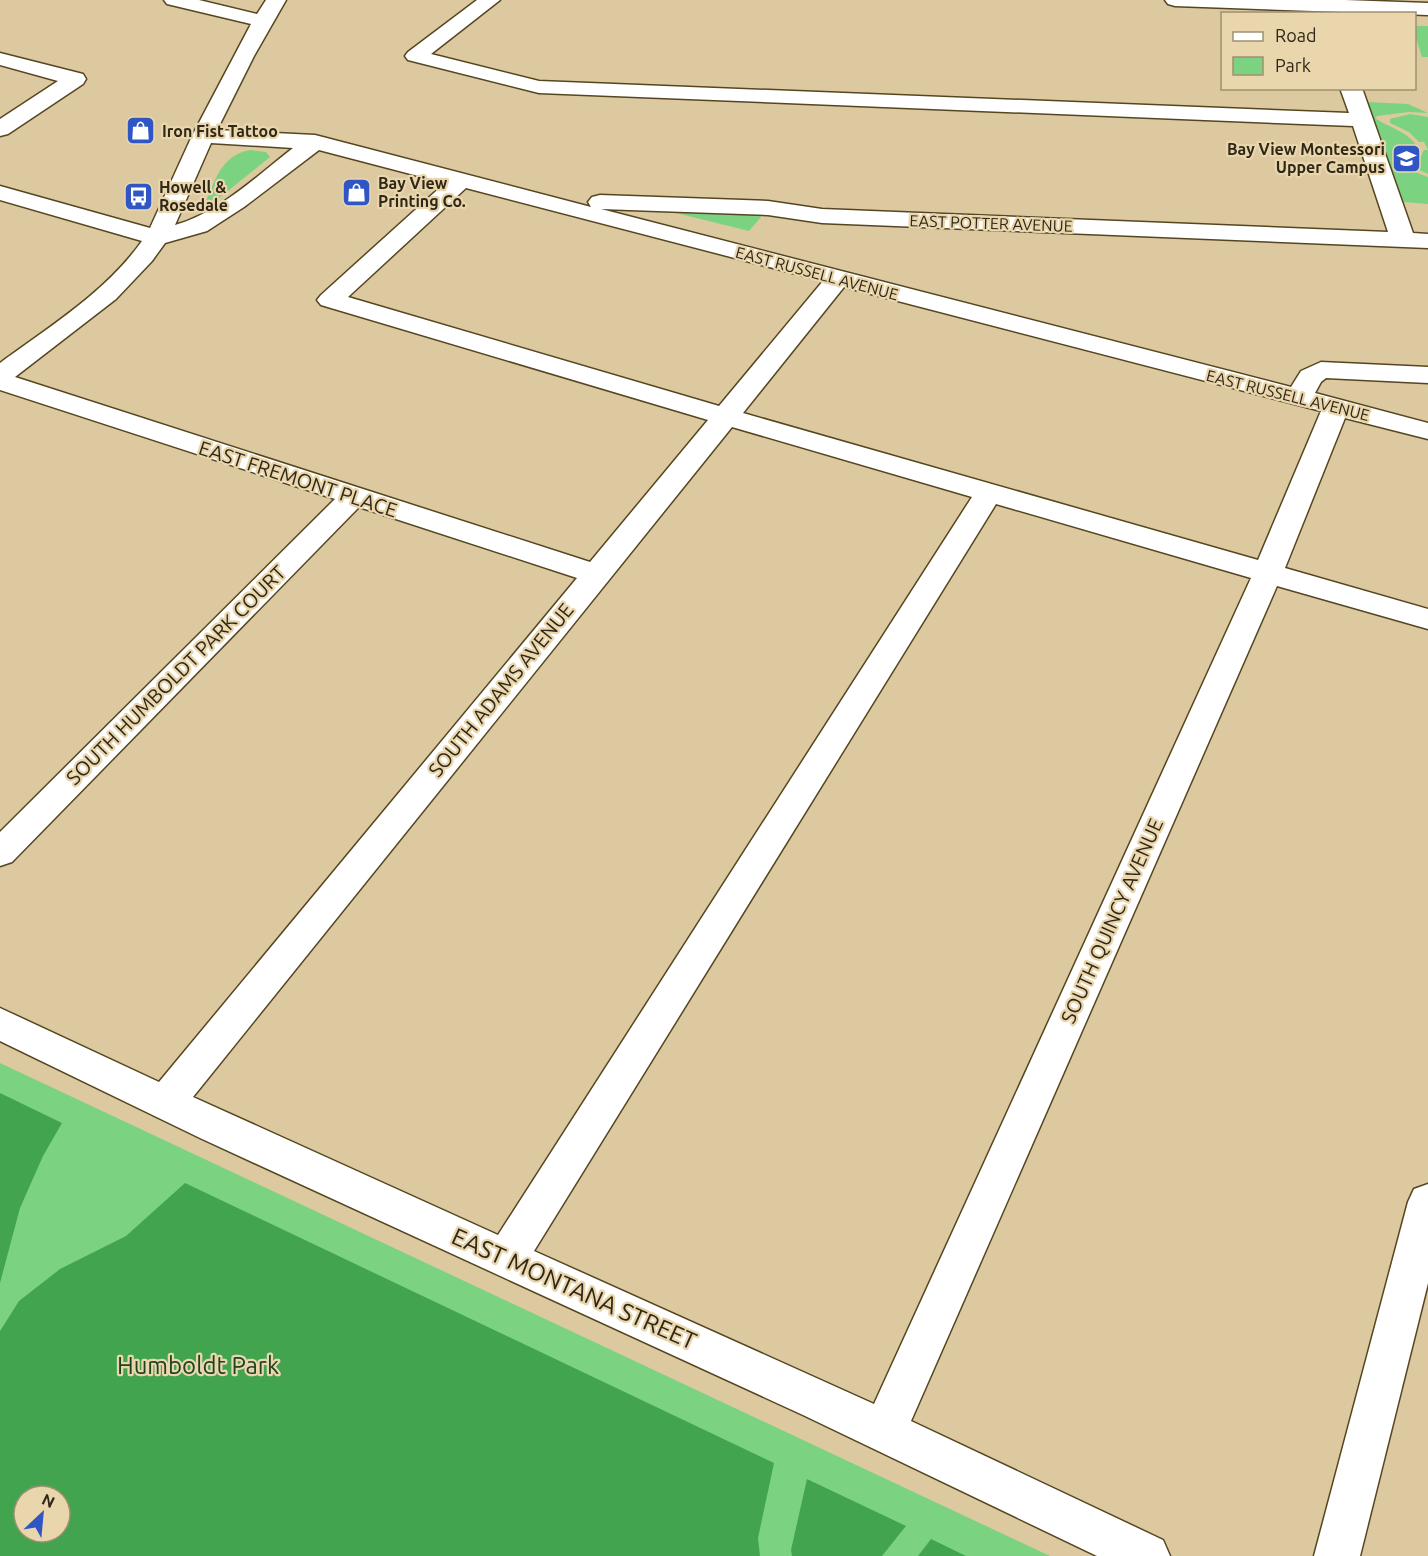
<svg xmlns="http://www.w3.org/2000/svg" width="1428" height="1556" font-family="Ubuntu,sans-serif">
  <style>
    .green { fill: #7bd382; fill-rule: evenodd }
    .forest { fill: #42a44f; fill-rule: evenodd }
    .lines { fill: none; stroke-linecap: round; stroke-linejoin: round }
    .minor-casing { stroke: #564620; stroke-width: 3 }
    .minor { fill: #fff; fill-rule: evenodd }
    .labels { text-anchor: middle; stroke-width: 4.5; stroke-linejoin: round; paint-order: stroke }
    .far-poi-label { font-size: 16px; font-weight: bold; fill: #2f2717; stroke: #ead6ac; text-anchor: start }
    .far-street-label { font-size: 16px; fill: #2f2717; stroke: #ead6ac }
    .street-label { font-size: 20px; fill: #2f2717; stroke: #ead6ac }
    .near-street-label { font-size: 24px; fill: #2f2717; stroke: #ead6ac }
    .near-park-label { font-size: 24px; fill: #1c4220; stroke: #ead6ac }
  </style>
  <rect width="100%" height="100%" fill="#dcc9a0"/>
  <g class="green">
    <polygon points="1415,26 1428,26 1428,57 1422,57 1415,35"/>
    <path d="M 1367,102 L 1408,104 L 1428,113 L 1409,112 L 1377,116 L 1375,118 C 1389,128 1412,132 1419,151 C 1412,162 1406,158 1395,158 L 1393,161 L 1397,165 L 1428,177 L 1428,204 L 1403,202 Z"/>
    <polygon points="1410,114 1428,117 1428,174 1409,165 1420,158 1424,150 1428,150 1424,142 1419,142 1409,132 1390,123 1390,119"/>
    <path d="M 251,150 L 266,152 L 270,157 L 213,203 L 205,204 C 215,180 222,154 251,150 Z"/>
    <polygon points="668,211 760,215 761,217 749,231"/>
    <path d="M 0,1063 L 1050,1556 L 0,1556 ZM 24,1496 L 60,1496 L 60,1532 L 24,1532 Z"/>
  </g>
  <g class="forest">
    <polygon points="0,1093 62,1123 43,1156 20,1208 0,1283"/>
    <path d="M 185,1183 L 774,1463 L 758,1538 L 760,1556 L 0,1556 L 0,1331 L 19,1301 L 60,1269 L 126,1236 ZM 24,1496 L 60,1496 L 60,1532 L 24,1532 Z"/>
    <polygon points="807,1479 906,1526 882,1556 792,1556 791,1550"/>
    <polygon points="931,1539 966,1556 918,1556"/>
  </g>
  <g class="lines">
    <defs>
      <g id="minor">
        <path d="M 164,0 L 199,0 L 257,14 L 266,0 L 286,0 L 254,56 L 217,130 L 315,135 L 591,207 L 588,202 L 592,197 L 600,195 L 768,201 L 822,209 L 1388,232 L 1353,126 L 539,93 L 408,60 L 405,56 L 408,52 L 477,0 L 500,0 L 431,54 L 539,81 L 1349,113 L 1340,88 L 1362,88 L 1413,233 L 1428,234 L 1428,248 L 822,223 L 768,215 L 601,209 L 1291,387 L 1301,371 L 1321,362 L 1428,367 L 1428,383 L 1326,378 L 1321,382 L 1315,393 L 1428,423 L 1428,439 L 1345,418 L 1285,568 L 1428,609 L 1428,629 L 1277,586 L 911,1421 L 1163,1540 L 1170,1556 L 1097,1556 L 803,1415 L 200,1138 L 0,1041 L 0,1008 L 159,1082 L 577,578 L 359,507 L 12,862 L 0,866 L 0,832 L 335,499 L 0,390 L 0,363 C 49,327 106,292 142,241 L 0,200 L 0,186 L 150,228 L 192,136 L 251,24 L 167,4 ZM 211,143 L 293,148 C 258,175 219,213 175,225 ZM 319,150 L 445,183 L 321,295 L 317,300 L 321,305 L 708,420 L 590,562 L 15,377 L 116,299 L 152,261 L 165,243 L 207,231 L 244,207 ZM 466,188 L 823,281 L 719,406 L 348,297 ZM 844,287 L 1321,411 L 1258,560 L 743,413 ZM 732,427 L 972,497 L 498,1235 L 193,1097 ZM 996,504 L 1251,578 L 874,1404 L 534,1251 Z"/>
        <polygon points="1165,0 1345,0 1428,3 1428,15 1175,6 1168,4"/>
        <polygon points="0,53 83,74 86,79 83,84 8,134 0,136 0,119 58,81 0,65"/>
        <polygon points="1428,1184 1428,1283 1360,1556 1314,1556 1408,1202 1414,1189"/>
      </g>
    </defs>
    <use href="#minor" class="minor-casing"/>
    <use href="#minor" class="minor"/>
  </g>
  <defs>
    <symbol id="shop-square" viewBox="-11 -11 22 22"><rect x="-9" y="-9" width="18" height="18" rx="4" fill="#3055c5" stroke="#ead6ac"/><path d="M-5-2.5h2.3a2.7 3.5 0 0 1 5.4 0H5L5.5 6h-11ZM-1.5-2.5h3a1.5 2.3 0 0 0-3 0Z" fill="#fff"/></symbol>
    <symbol id="school-square" viewBox="-11 -11 22 22"><rect x="-9" y="-9" width="18" height="18" rx="4" fill="#3055c5" stroke="#ead6ac"/><path d="M0-5L7-2L0 1L-7-2ZM-4 1L0 2.5L4 1V4Q0 6-4 4Z" fill="#fff"/></symbol>
    <symbol id="bus-square" viewBox="-11 -11 22 22"><rect x="-9" y="-9" width="18" height="18" rx="4" fill="#3055c5" stroke="#ead6ac"/><path d="M-5-6H5V4H4V6H2V4H-2V6H-4V4H-5ZM-3.5-4V0h7V-4ZM-3.5 1.2v1.5H-2V1.2ZM2 1.2v1.5H3.5V1.2Z" fill="#fff"/></symbol>
  </defs>
  <g fill-rule="evenodd">
    <use href="#shop-square" x="124" y="114" width="33" height="33"/>
    <use href="#school-square" x="1390" y="142" width="33" height="33"/>
    <use href="#shop-square" x="340" y="176" width="33" height="33"/>
    <use href="#bus-square" x="122" y="180" width="33" height="33"/>
  </g>
  <g class="labels">
    <g class="far-poi-label">
      <text x="162" y="137">Iron Fist Tattoo</text>
      <text x="1385" y="155" text-anchor="end">Bay View Montessori<tspan x="1385" dy="18">Upper Campus</tspan></text>
      <text x="378" y="189">Bay View<tspan x="378" dy="18">Printing Co.</tspan></text>
      <text x="159" y="193">Howell &amp;<tspan x="159" dy="18">Rosedale</tspan></text>
    </g>
    <g class="far-street-label">
      <text transform="translate(991 223) rotate(2)" y="6">EAST POTTER AVENUE</text>
      <text transform="translate(817 273) rotate(15)" y="6">EAST RUSSELL AVENUE</text>
      <text transform="translate(1288 395) rotate(14)" y="6">EAST RUSSELL AVENUE</text>
    </g>
    <g class="street-label">
      <text transform="translate(298 479) rotate(18)" y="7">EAST FREMONT PLACE</text>
      <text transform="translate(176 675) rotate(-45)" y="7">SOUTH HUMBOLDT PARK COURT</text>
      <text transform="translate(501 690) rotate(-51)" y="7">SOUTH ADAMS AVENUE</text>
      <text transform="translate(1112 921) rotate(-66)" y="7">SOUTH QUINCY AVENUE</text>
    </g>
    <g class="near-street-label">
      <text transform="translate(574 1289) rotate(24)" y="8">EAST MONTANA STREET</text>
    </g>
    <g class="near-park-label">
      <text x="198" y="1374">Humboldt Park</text>
    </g>
  </g>
  <rect x="1221" y="12" width="195" height="78" fill="#ead6ac" stroke="#9f9070" stroke-width="1.5"/>
  <rect x="1233" y="32" width="30" height="9" fill="#ffffff" stroke="#9f9070" stroke-width="1.5"/>
  <text x="1275" y="42" font-size="18" fill="#2f2717">Road</text>
  <rect x="1233" y="57" width="30" height="18" fill="#7bd382" stroke="#9f9070" stroke-width="1.5"/>
  <text x="1275" y="72" font-size="18" fill="#2f2717">Park</text>
  <g transform="translate(42 1514) rotate(26)"><circle r="28" fill="#ead6ac" stroke="#9f9070" stroke-width="1.5"/>
  <path d="M0-4.5L10 22L0 15L-10 22Z" fill="#3055c5"/>
  <text y="-9" font-size="16" font-weight="bold" text-anchor="middle" fill="#2f2717">N</text>
  </g>
</svg>
